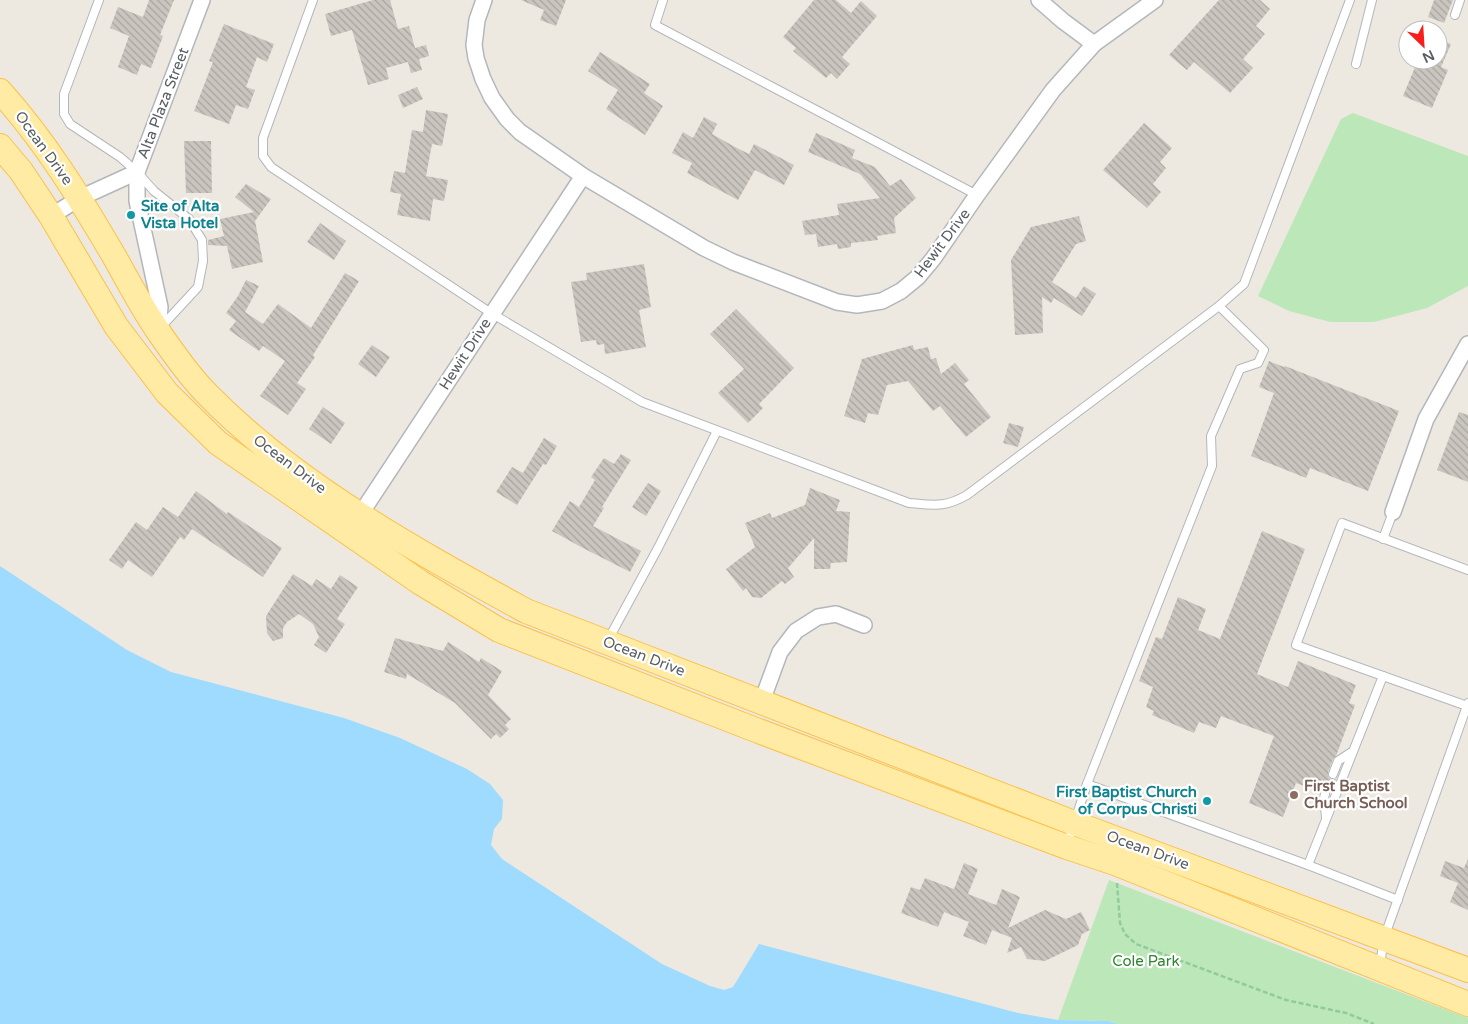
<svg xmlns="http://www.w3.org/2000/svg" width="1468" height="1024" font-family="'Varela Round',sans-serif">
  <style>
    .green { fill: #bce8b9 }
    .water { fill: #9edbff }
    .building { fill: url(#building-back-hatch) }
    .lines { fill: none; stroke-linecap: round; stroke-linejoin: round }
    .lane-casing { stroke: #b3b7bc; stroke-width: 10 }
    .street-casing { stroke: #b3b7bc; stroke-width: 18 }
    .primary-casing { stroke: #fdc049; stroke-width: 26 }
    .path { stroke: #92ca9e; stroke-width: 2.5; stroke-dasharray: 5 2.5; stroke-linecap: butt }
    .lane { stroke: #fff; stroke-width: 8 }
    .street { stroke: #fff; stroke-width: 15 }
    .primary { stroke: #ffeba3; stroke-width: 24 }
    .culture-dot { fill: #0f9aa8; stroke: #fff; stroke-width: 2 }
    .education-dot { fill: #8d6e63; stroke: #fff; stroke-width: 2 }
    .labels { text-anchor: middle; stroke-width: 4.5; stroke-linejoin: round; paint-order: stroke }
    .street-label { font-size: 15px; fill: #595e62; stroke: #fff }
    .culture-label { font-size: 15px; font-weight: bold; fill: #0d838f; stroke: #fff; text-anchor: start }
    .education-label { font-size: 15px; font-weight: bold; fill: #785e54; stroke: #fff; text-anchor: start }
    .park-label { font-size: 15px; fill: #2e862d; stroke: #fff }
  </style>
  <defs>
    <pattern id="building-back-hatch" width="6" height="6" patternUnits="userSpaceOnUse" patternTransform="scale(1.25)"><rect width="6" height="6" fill="#cac6bf"/><path d="M-1 5l2 2M0 0l6 6M5-1l2 2" fill="none" stroke="#a7a49f"/></pattern>
  </defs>
  <rect width="100%" height="100%" fill="#ede9e0"/>
  <g class="green">
    <polygon points="1353,113 1468,156 1468,286 1427,308 1374,322 1330,322 1289,311 1258,296 1341,119"/>
    <polygon points="1109,880 1468,1018 1468,1024 1118,1024 1109,1021 1058,1020"/>
  </g>
  <polygon class="water" points="0,566 127,650 171,672 344,718 400,738 467,769 490,784 503,800 502,819 494,829 491,845 502,859 662,964 710,986 724,990 733,987 759,944 1018,1013 1058,1020 1109,1021 1118,1024 0,1024"/>
  <g class="building">
    <polygon points="149,0 174,0 160,35 163,36 151,68 141,64 137,75 118,67 129,36 110,28 118,7 143,17"/>
    <polygon points="373,0 390,0 398,29 409,26 415,48 426,45 429,56 419,59 422,70 411,73 408,62 386,68 389,79 368,85 352,30 331,36 325,14"/>
    <polygon points="521,0 566,0 556,26 540,20 544,10"/>
    <polygon points="814,0 836,0 851,13 861,1 877,16 842,57 850,64 837,79 831,73 826,78 793,51 796,48 783,37"/>
    <polygon points="1219,0 1260,0 1270,9 1256,26 1265,34 1243,59 1253,68 1230,93 1194,62 1187,70 1169,55"/>
    <polygon points="1434,0 1453,0 1444,23 1428,17"/>
    <polygon points="224,24 274,44 267,62 257,57 246,87 255,90 248,109 236,105 229,124 194,111 213,62 209,61"/>
    <polygon points="1438,39 1451,44 1441,67 1448,70 1432,108 1403,96 1418,60 1438,60"/>
    <polygon points="600,52 650,84 644,93 663,106 645,135 606,109 618,90 588,71"/>
    <polygon points="417,87 423,99 403,108 398,95"/>
    <polygon points="426,110 448,114 442,146 432,144 426,176 448,180 444,201 433,199 430,221 397,215 401,194 390,192 394,171 405,173 412,130 423,132"/>
    <polygon points="704,117 717,124 712,134 735,147 749,154 754,144 794,165 784,185 755,170 738,200 687,173 692,163 672,153 683,132 693,138"/>
    <polygon points="1144,123 1172,148 1160,162 1166,168 1153,184 1161,192 1147,208 1103,170"/>
    <polygon points="816,133 855,150 852,158 875,167 890,186 901,179 916,198 894,218 896,233 877,236 878,240 851,243 851,247 838,249 837,244 818,247 816,234 805,235 802,221 839,215 837,204 880,198 860,174 808,152"/>
    <polygon points="184,141 211,141 212,193 186,193"/>
    <polygon points="246,184 271,199 255,221 263,262 232,269 227,246 208,245 208,240 224,236 220,219 254,212 235,197"/>
    <polygon points="1079,216 1086,241 1076,244 1052,282 1076,298 1084,286 1096,294 1082,316 1054,298 1051,303 1042,297 1043,333 1015,335 1011,260 1031,227"/>
    <polygon points="320,223 346,241 334,260 307,242"/>
    <polygon points="644,264 651,307 639,310 646,347 605,354 604,344 597,345 596,340 581,342 571,282 587,280 586,273"/>
    <polygon points="345,273 359,281 313,355 315,357 297,383 306,389 288,415 260,396 285,361 263,346 259,351 229,330 236,321 226,313 238,296 246,280 259,286 245,312 263,324 278,304 311,328"/>
    <polygon points="736,309 794,368 759,404 763,408 748,423 718,393 744,369 710,334"/>
    <polygon points="372,345 390,357 376,377 358,364"/>
    <polygon points="913,345 914,350 928,347 931,359 936,358 941,374 955,363 969,380 964,384 991,417 966,437 940,406 933,411 908,381 887,385 878,415 868,413 865,423 844,416 862,359"/>
    <polygon points="1269,361 1284,367 1285,366 1399,411 1368,491 1310,468 1306,478 1251,456 1274,393 1259,387"/>
    <polygon points="323,407 345,423 331,444 309,429"/>
    <polygon points="1459,412 1468,415 1468,482 1437,470"/>
    <polygon points="1009,423 1024,427 1018,447 1003,443"/>
    <polygon points="544,438 557,446 546,465 543,464 517,505 496,492 512,467 523,473"/>
    <polygon points="621,454 631,460 602,507 604,508 593,526 641,551 630,572 581,547 552,531 570,501 579,507 595,480 591,477 604,458 614,464"/>
    <polygon points="648,483 661,491 646,516 632,507"/>
    <polygon points="810,488 840,500 836,511 850,512 847,562 831,563 830,569 814,569 814,538 788,568 794,577 785,584 782,581 761,598 752,597 746,588 743,591 726,569 755,547 745,523 770,513 772,518 805,505"/>
    <polygon points="196,491 227,514 228,512 282,548 263,577 192,529 184,540 180,537 152,577 128,560 122,569 109,560 136,522 147,530 163,507 178,517"/>
    <polygon points="1262,531 1305,549 1257,674 1288,687 1298,661 1356,685 1349,703 1355,705 1336,756 1333,759 1328,772 1329,778 1333,780 1336,779 1330,793 1327,789 1323,789 1320,792 1296,783 1283,817 1249,803 1274,736 1221,716 1216,728 1199,722 1194,733 1152,715 1154,711 1146,707 1153,687 1139,681 1156,637 1162,639 1178,597 1206,609 1198,630 1220,639"/>
    <polygon points="293,574 312,586 316,579 331,589 340,575 358,587 337,619 345,624 326,653 314,645 319,637 313,624 299,614 287,622 283,628 283,638 273,641 267,633 266,616"/>
    <polygon points="395,638 443,651 448,642 479,662 481,658 502,671 488,695 511,719 505,725 509,729 500,738 496,734 491,739 455,703 407,674 406,679 384,672"/>
    <polygon points="1468,859 1468,910 1450,902 1458,883 1440,876 1445,861 1464,868"/>
    <polygon points="964,863 978,869 968,894 996,905 1002,889 1020,897 1008,928 1045,910 1066,919 1081,912 1090,930 1082,934 1078,945 1045,961 1027,959 1021,947 1007,953 1012,938 992,930 986,945 963,936 969,922 944,912 938,927 901,913 911,887 920,890 925,878 954,889"/>
  </g>
  <g class="lines">
    <defs>
      <g id="lane">
        <polyline points="99,0 64,94 64,114 70,124 120,157 137,172 154,191 189,219 202,240 203,261 198,287 161,327"/>
        <path d="M 313,0 L 263,138 L 263,156 L 271,167 L 491,313 L 642,402 L 909,503 C 935,505 944,508 967,495 L 1219,306 L 1244,284 L 1350,0"/>
        <polyline points="663,0 655,25 977,195"/>
        <polyline points="1455,15 1460,0"/>
        <polyline points="1356,64 1372,0"/>
        <polyline points="1383,539 1393,512"/>
        <polyline points="608,640 658,548 717,431"/>
        <polyline points="1467,706 1296,645 1342,523 1468,570"/>
        <polyline points="1333,774 1338,761 1353,751"/>
        <polyline points="1087,784 1308,865 1398,900"/>
        <polyline points="1325,794 1324,798 1326,817"/>
        <polyline points="1067,845 1087,784 1212,466 1211,436 1240,369 1258,363 1264,350 1219,306"/>
        <polyline points="1308,865 1383,676"/>
        <polyline points="1380,965 1384,938 1468,703"/>
      </g>
      <g id="street">
        <polyline points="484,0 477,20 474,45 476,58 483,79 492,98 507,119 520,132 583,176 704,248 733,262 837,302 857,305 882,301 901,291 918,277 933,259 977,195 1053,90 1094,44 1155,0"/>
        <polyline points="1039,0 1063,21 1094,44"/>
        <polyline points="137,172 137,201 160,307 158,331"/>
        <polyline points="51,216 80,198 137,172 202,0"/>
        <polyline points="1393,512 1426,419 1468,344"/>
        <polyline points="356,521 583,176"/>
        <polyline points="762,701 780,652 796,631 818,617 836,614 864,625"/>
      </g>
      <g id="primary">
        <path d="M 0,91 C 45,141 80,198 114,256 C 128,281 142,308 158,331 C 171,350 191,378 207,394 C 296,485 415,550 526,611 L 1074,823 L 1468,970"/>
        <polyline points="0,146 21,171 51,216 116,326 167,393 218,443 421,583 499,630 756,730 1067,847 1115,863 1468,1004"/>
      </g>
    </defs>
    <use href="#lane" class="lane-casing"/>
    <use href="#street" class="street-casing"/>
    <use href="#primary" class="primary-casing"/>
    <polyline class="path" points="1117,883 1120,923 1125,934 1136,944 1286,1000 1346,1013 1374,1024"/>
    <use href="#lane" class="lane"/>
    <use href="#street" class="street"/>
    <use href="#primary" class="primary"/>
  </g>
  <g class="culture-dot">
    <circle cx="131" cy="215" r="5"/>
    <circle cx="1207" cy="801" r="5"/>
  </g>
  <circle class="education-dot" cx="1294" cy="795" r="5"/>
  <g class="labels">
    <g class="street-label">
      <text transform="translate(163 103) rotate(-69)" y="5">Alta Plaza Street</text>
      <text transform="translate(44 148) rotate(54)" y="5">Ocean Drive</text>
      <text transform="translate(942 243) rotate(-53)" y="5">Hewit Drive</text>
      <text transform="translate(465 354) rotate(-57)" y="5">Hewit Drive</text>
      <text transform="translate(290 464) rotate(37)" y="5">Ocean Drive</text>
      <text transform="translate(644 656) rotate(21)" y="5">Ocean Drive</text>
      <text transform="translate(1148 850) rotate(20)" y="5">Ocean Drive</text>
    </g>
    <g class="culture-label">
      <text x="141" y="211">Site of Alta<tspan x="141" dy="17">Vista Hotel</tspan></text>
      <text x="1197" y="797" text-anchor="end">First Baptist Church<tspan x="1197" dy="17">of Corpus Christi</tspan></text>
    </g>
    <g class="education-label">
      <text x="1304" y="791">First Baptist<tspan x="1304" dy="17">Church School</tspan></text>
    </g>
    <g class="park-label">
      <text x="1146" y="966">Cole Park</text>
    </g>
  </g>
  <g transform="translate(1423 45) rotate(155)"><circle r="24" fill="#ffffff" stroke="#bdbfc0"/>
  <path d="M0-4L9 19L0 12L-9 19Z" fill="#f81f1b"/>
  <text y="-8" font-size="14" font-weight="bold" text-anchor="middle" fill="#595e62">N</text>
  </g>
</svg>
